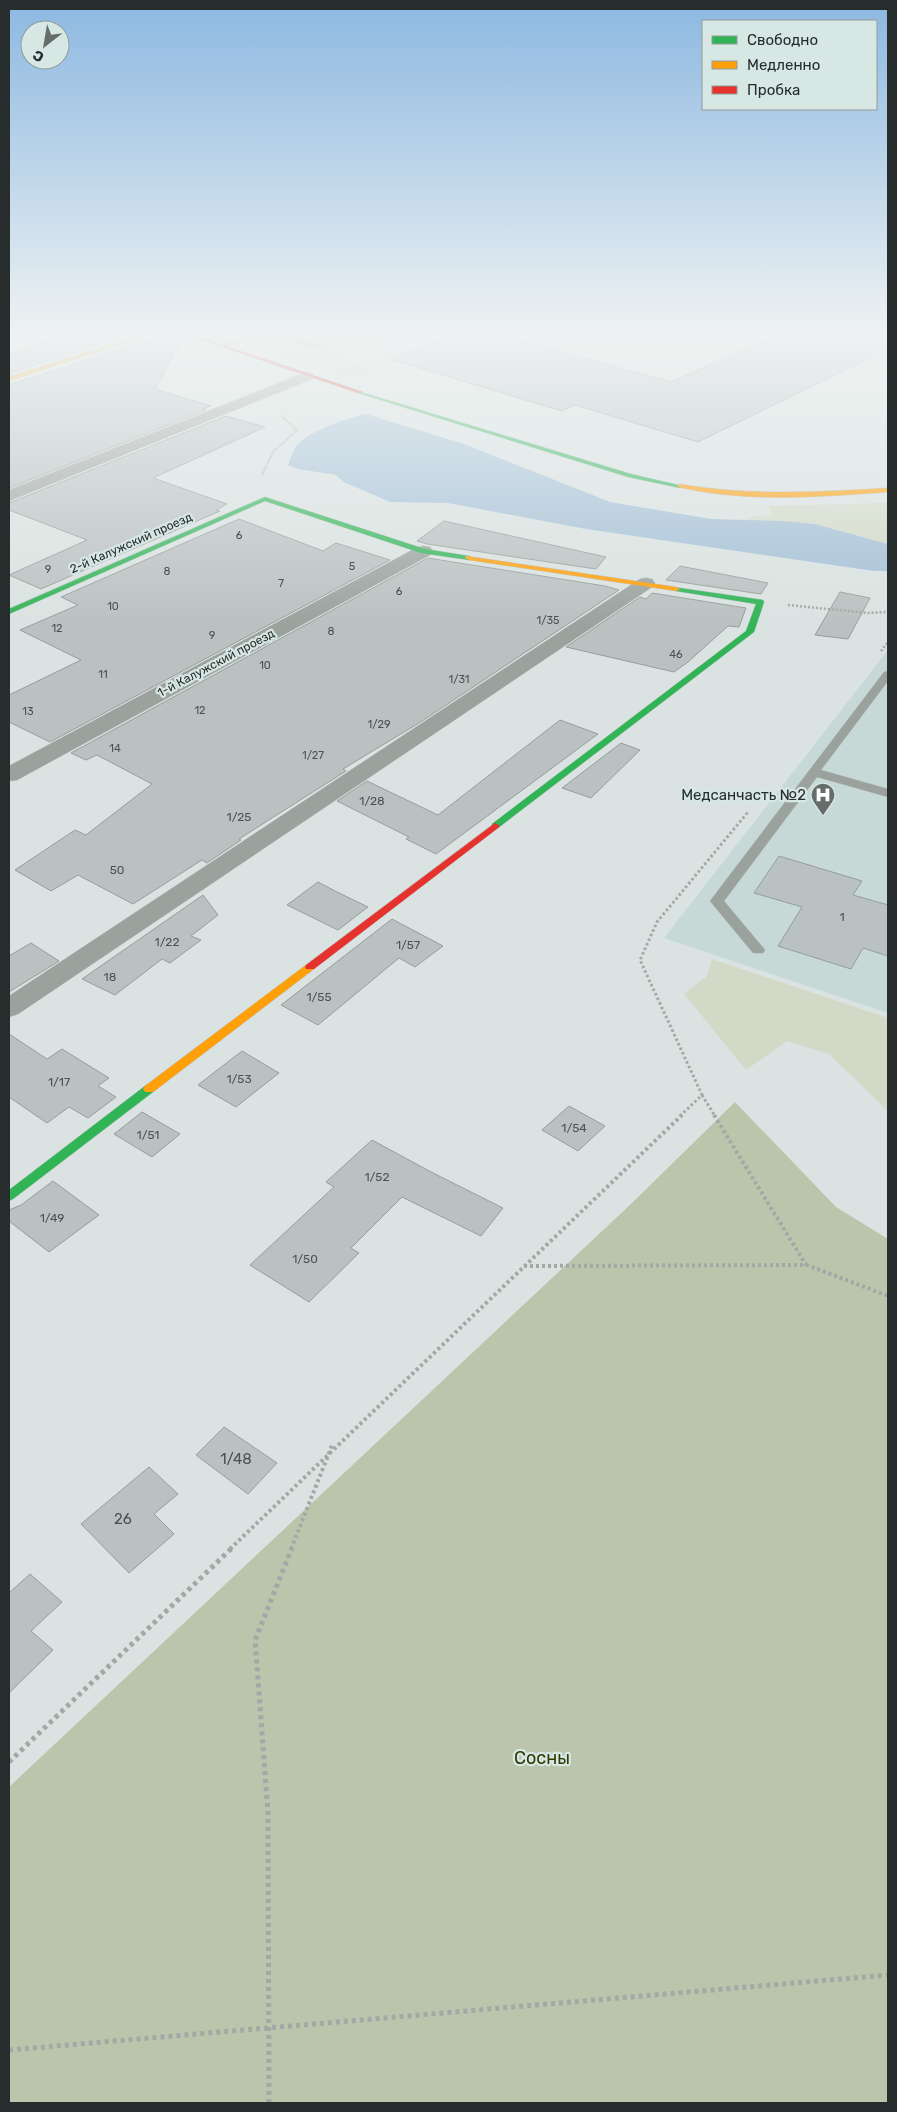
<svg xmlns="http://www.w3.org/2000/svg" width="897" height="2112" font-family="Rubik,sans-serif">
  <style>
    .built { fill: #c7d9d6 }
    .green { fill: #d2dac7 }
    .forest { fill: #bbc5ab }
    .water { fill: #a2bfd6 }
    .building { fill: #bac1c1; stroke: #969d9c }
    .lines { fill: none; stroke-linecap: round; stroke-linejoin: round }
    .lane-casing { stroke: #bac1c0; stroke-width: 1 }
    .street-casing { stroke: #bac1c0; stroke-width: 1 }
    .fast-casing { stroke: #bac1c0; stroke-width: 1 }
    .slow-casing { stroke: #bac1c0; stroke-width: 1 }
    .jam-casing { stroke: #bac1c0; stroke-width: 1 }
    .path-far4 { stroke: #a3a8a6; stroke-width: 2; stroke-dasharray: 1 1; stroke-linecap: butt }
    .path-far3 { stroke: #a3a8a6; stroke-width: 2.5; stroke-dasharray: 2 2; stroke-linecap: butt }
    .path-far2 { stroke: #a3a8a6; stroke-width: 3; stroke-dasharray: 2.5 2.5; stroke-linecap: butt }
    .path-far1 { stroke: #a3a8a6; stroke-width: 4; stroke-dasharray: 3 3; stroke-linecap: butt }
    .path { stroke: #a3a8a6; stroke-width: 5; stroke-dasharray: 4 4; stroke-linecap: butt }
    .lane { fill: #9ba29e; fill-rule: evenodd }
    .street { fill: #9ba29e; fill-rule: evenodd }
    .fast { fill: #30b455; fill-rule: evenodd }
    .slow { fill: #ff9f0a; fill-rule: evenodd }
    .jam { fill: #e5322d; fill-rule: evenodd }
    .labels { text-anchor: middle; stroke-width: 4.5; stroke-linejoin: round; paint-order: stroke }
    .far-number-label { font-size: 11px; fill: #4b5251 }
    .far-street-label { font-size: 12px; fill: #262d2c; stroke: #d6e7e4 }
    .number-label { font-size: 12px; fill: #4b5251 }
    .poi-label { font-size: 15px; fill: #262d2c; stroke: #d6e7e4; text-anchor: end }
    .near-number-label { font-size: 15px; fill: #4b5251 }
    .near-park-label { font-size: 18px; fill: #323b02; stroke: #d6e7e4 }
  </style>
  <rect width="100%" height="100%" fill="#dae3e1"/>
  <g class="built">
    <polygon points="745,332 888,332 888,364 843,356"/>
    <polygon points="888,650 888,1013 664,938"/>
  </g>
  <g class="green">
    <polygon points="209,332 399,332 335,358 374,371 349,378"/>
    <polygon points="888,503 888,544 815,524 783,521 740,521 755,516 772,515 767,506"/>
    <polygon points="712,959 888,1018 888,1111 829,1054 787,1041 746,1070 684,994 707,976"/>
  </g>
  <polygon class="forest" points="735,1102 836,1207 888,1239 888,2103 9,2103 9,1787 631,1204"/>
  <path class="water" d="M 366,414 L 464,444 L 610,502 L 711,519 L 783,521 L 815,524 L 888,544 L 888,571 L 874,571 L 586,529 L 448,503 L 390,502 L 344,482 L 336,475 L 298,469 L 288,465 C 291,459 293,448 298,444 C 312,430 347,418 366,414 Z"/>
  <g class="building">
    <polygon points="69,332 137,332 9,373 9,356"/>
    <polygon points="162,332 173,332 175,337 182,339 155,389 211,406 203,409 206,410 9,488 9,385 160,337"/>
    <polygon points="463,332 489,332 671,382 785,332 840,332 888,340 888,349 698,442 575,405 562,411 390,359"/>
    <polygon points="226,416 265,427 153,478 227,504 216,510 220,511 41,589 9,575 87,540 9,510 9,503"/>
    <polygon points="239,519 323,551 336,543 390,560 50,742 9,722 9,695 81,660 20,630 78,605 61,597"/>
    <polygon points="444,521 606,557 596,569 427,544 417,541"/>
    <polygon points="428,558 605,586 619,590 419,723 343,769 346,771 239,839 241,840 207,863 202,860 133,904 78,875 51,891 15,870 75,830 86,835 152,784 97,755 86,760 71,753"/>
    <polygon points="680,566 768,583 761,594 666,580"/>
    <polygon points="840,592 870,598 848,639 815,635"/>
    <polygon points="652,593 746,608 739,627 728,626 688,662 674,672 566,647 640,597 646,599"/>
    <polygon points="560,720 598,734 436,854 406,839 409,837 337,801 367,781 438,815"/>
    <polygon points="621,743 640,750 591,798 562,788"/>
    <polygon points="779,856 862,881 853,895 888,905 888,956 863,948 851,969 778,946 802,907 754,893"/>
    <polygon points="318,882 337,892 368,907 338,930 287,905"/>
    <polygon points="203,895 218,915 191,936 201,940 170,963 162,959 115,995 82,979"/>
    <polygon points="392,919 443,946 415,967 399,958 318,1025 281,1005"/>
    <polygon points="31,943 59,961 9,992 9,956"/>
    <polygon points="9,1034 47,1059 62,1049 109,1078 98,1086 116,1097 88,1118 69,1107 47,1123 9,1097"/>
    <polygon points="242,1051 279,1073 236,1107 198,1085"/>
    <polygon points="569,1106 605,1126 578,1151 542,1130"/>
    <polygon points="142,1112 180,1134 152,1157 114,1134"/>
    <polygon points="372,1140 433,1173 503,1208 481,1236 402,1197 351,1248 359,1253 309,1302 250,1265 334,1187 326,1182"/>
    <polygon points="53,1181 99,1215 49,1252 9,1221 9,1210 21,1205"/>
    <polygon points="224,1427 277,1463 248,1494 196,1455"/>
    <polygon points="149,1467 178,1494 154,1514 174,1534 129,1573 81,1524"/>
    <polygon points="30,1574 62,1602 31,1631 53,1650 9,1693 9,1593"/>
  </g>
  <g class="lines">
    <defs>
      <g id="lane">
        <polygon points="260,332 278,332 324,347 317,349 269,333 224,348 217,346"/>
        <polygon points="861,332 888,334 888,338 864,334"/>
        <polygon points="888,671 888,681 821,770 888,789 888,797 817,777 724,901 765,950 763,953 753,953 710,901 884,672"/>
      </g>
      <g id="street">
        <polygon points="307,372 312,373 314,376 312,379 9,501 9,490"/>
        <polygon points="424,546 430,547 433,551 430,555 17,780 9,781 9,766 418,547"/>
        <polygon points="646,578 652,579 655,583 652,587 18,1014 9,1017 9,996 640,579"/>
      </g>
      <g id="fast">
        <polygon points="358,391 631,474 683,486 680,488 628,477 358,393"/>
        <polygon points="265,497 425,549 469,556 473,558 469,560 421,553 265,501 9,614 9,609"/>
        <polygon points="673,587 763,600 764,602 754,632 498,828 492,828 492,824 746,631 756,604 676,591 672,589"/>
        <polygon points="149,1085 155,1089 153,1092 13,1199 9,1201 9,1190 145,1086"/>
      </g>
      <g id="slow">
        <polygon points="150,332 157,332 9,381 9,377"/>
        <path d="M 680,484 C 749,496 818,492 888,488 L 888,492 C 819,497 747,503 678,487 L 678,485 Z"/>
        <polygon points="466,556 676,587 680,589 676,591 469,560 465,558"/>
        <polygon points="310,964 314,965 315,967 314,969 153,1092 145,1092 143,1089 145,1086 306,965"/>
      </g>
      <g id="jam">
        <polygon points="178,332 185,332 363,392 358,393"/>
        <polygon points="495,823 500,826 498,828 314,969 306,969 305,967 306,965"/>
      </g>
    </defs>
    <use href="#lane" class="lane-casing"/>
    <use href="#street" class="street-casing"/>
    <use href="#fast" class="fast-casing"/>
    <use href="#slow" class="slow-casing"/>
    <use href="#jam" class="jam-casing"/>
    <polyline class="path-far4" points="262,475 273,452 297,430 280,415"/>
    <g class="path-far3">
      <polyline points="788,605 867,613 888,612"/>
      <polyline points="881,651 888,642"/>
    </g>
    <g class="path-far2">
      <polyline points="702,1095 715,1116"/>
      <polyline points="680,1116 702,1095 640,960 657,922 748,812"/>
    </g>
    <g class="path-far1">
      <polyline points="714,1115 806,1265"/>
      <polyline points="524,1266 807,1265 888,1296"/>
      <polyline points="230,1549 682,1115"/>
      <polyline points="291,1549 333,1443"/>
    </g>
    <g class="path">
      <polyline points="9,1762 232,1548"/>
      <polyline points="9,2050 888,1975"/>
      <polyline points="269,2103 268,1813 255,1640 292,1548"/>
    </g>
    <use href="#lane" class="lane"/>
    <use href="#street" class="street"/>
    <use href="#fast" class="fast"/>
    <use href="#slow" class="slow"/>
    <use href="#jam" class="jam"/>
  </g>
  <linearGradient id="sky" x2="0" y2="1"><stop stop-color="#8cb8e1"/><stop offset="0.53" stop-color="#eef2f2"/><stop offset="1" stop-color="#eef2f2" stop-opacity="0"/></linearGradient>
  <rect width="897" height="627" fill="url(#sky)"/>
  <defs>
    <symbol id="hospital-pin" viewBox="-11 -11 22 30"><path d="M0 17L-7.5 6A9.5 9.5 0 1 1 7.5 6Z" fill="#656d6b" stroke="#d6e7e4"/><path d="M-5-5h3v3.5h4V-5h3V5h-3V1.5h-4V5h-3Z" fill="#fff"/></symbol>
  </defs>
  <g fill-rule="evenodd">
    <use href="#hospital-pin" x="809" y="781" width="28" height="38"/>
  </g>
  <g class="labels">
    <g class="far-number-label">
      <text x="239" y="539">6</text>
      <text x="352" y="570">5</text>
      <text x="48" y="573">9</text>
      <text x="167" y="575">8</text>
      <text x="281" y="587">7</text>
      <text x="399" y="595">6</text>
      <text x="113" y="610">10</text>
      <text x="548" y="624">1/35</text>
      <text x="57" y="632">12</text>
      <text x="331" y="635">8</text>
      <text x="212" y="639">9</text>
      <text x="676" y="658">46</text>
      <text x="265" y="669">10</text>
      <text x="103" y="678">11</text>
      <text x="459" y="683">1/31</text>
      <text x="200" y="714">12</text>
      <text x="28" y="715">13</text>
      <text x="379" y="728">1/29</text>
      <text x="115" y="752">14</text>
      <text x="313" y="759">1/27</text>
    </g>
    <g class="far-street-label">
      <text transform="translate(131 543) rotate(-24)" y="4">2-й Калужский проезд</text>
      <text transform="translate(216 663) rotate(-28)" y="4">1-й Калужский проезд</text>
    </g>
    <g class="number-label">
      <text x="372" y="805">1/28</text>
      <text x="239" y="821">1/25</text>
      <text x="117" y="874">50</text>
      <text x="842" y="921">1</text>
      <text x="167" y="946">1/22</text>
      <text x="408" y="949">1/57</text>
      <text x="110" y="981">18</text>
      <text x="319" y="1001">1/55</text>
      <text x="239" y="1083">1/53</text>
      <text x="59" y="1086">1/17</text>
      <text x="574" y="1132">1/54</text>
      <text x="148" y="1139">1/51</text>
      <text x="377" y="1181">1/52</text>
      <text x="52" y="1222">1/49</text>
      <text x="305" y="1263">1/50</text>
    </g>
    <g class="poi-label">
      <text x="806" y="800">Медсанчасть №2</text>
    </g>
    <g class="near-number-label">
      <text x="236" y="1464">1/48</text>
      <text x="123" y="1524">26</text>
    </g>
    <g class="near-park-label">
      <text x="542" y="1764">Сосны</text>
    </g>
  </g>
  <rect width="897" height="2112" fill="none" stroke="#262d2c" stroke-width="20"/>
  <rect x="702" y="20" width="175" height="90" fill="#d6e7e4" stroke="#909d9a"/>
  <rect x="712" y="36" width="25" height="8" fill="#30b455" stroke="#909d9a"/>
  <text x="747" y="45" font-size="15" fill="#262d2c">Свободно</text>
  <rect x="712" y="61" width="25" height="8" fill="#ff9f0a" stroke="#909d9a"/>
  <text x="747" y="70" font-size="15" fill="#262d2c">Медленно</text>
  <rect x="712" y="86" width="25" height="8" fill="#e5322d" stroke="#909d9a"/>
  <text x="747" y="95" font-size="15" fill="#262d2c">Пробка</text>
  <g transform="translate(45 45) rotate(211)"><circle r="24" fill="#d6e7e4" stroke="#909d9a"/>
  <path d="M0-4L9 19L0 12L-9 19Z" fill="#656d6b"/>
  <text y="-8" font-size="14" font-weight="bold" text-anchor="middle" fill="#262d2c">С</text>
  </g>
</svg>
